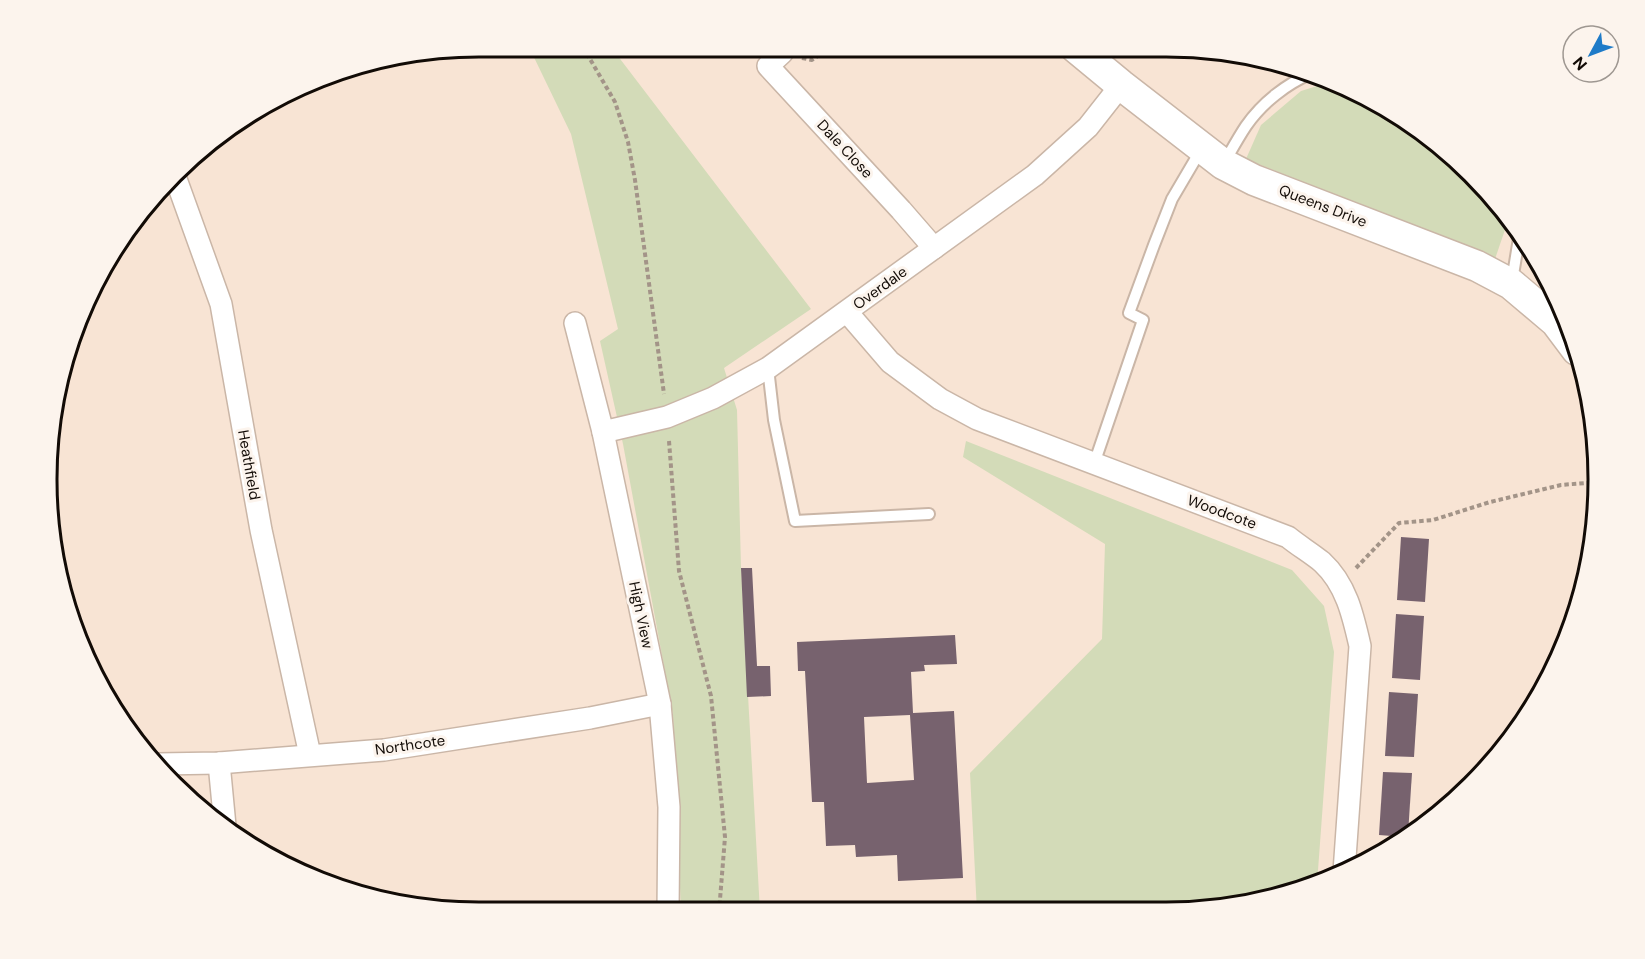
<svg xmlns="http://www.w3.org/2000/svg" width="1645" height="959" font-family="'DM Sans',sans-serif">
  <style>
    .green { fill: #d3dbb8 }
    .building { fill: #77626e; fill-rule: evenodd }
    .lines { fill: none; stroke-linecap: round; stroke-linejoin: round }
    .lane-casing { stroke: #cab6a7; stroke-width: 14 }
    .street-casing { stroke: #cab6a7; stroke-width: 24 }
    .secondary-casing { stroke: #cab6a7; stroke-width: 33 }
    .path { stroke: #a39488; stroke-width: 4; stroke-dasharray: 4.5 3; stroke-linecap: butt }
    .lane { stroke: #fff; stroke-width: 10 }
    .street { stroke: #fff; stroke-width: 21 }
    .secondary { stroke: #fff; stroke-width: 30 }
    .labels { text-anchor: middle; stroke-width: 6; stroke-linejoin: round; paint-order: stroke }
    .street-label { font-size: 15px; fill: #120b06; stroke: #fcf4ed }
    .rim { fill: none; stroke: #120b06; stroke-width: 3 }
  </style>
  <rect width="100%" height="100%" fill="#f8e4d4"/>
  <g class="green">
    <polygon points="529,47 611,47 811,309 724,368 737,410 741,568 760,912 681,912 673,715 623,444 600,341 618,329 571,134"/>
    <polygon points="1330,82 1406,119 1471,173 1509,218 1495,259 1246,159 1261,125 1301,91"/>
    <polygon points="966,441 1292,570 1324,606 1334,652 1317,884 1304,890 1194,912 977,912 970,773 1102,639 1105,544 963,457"/>
  </g>
  <g class="building">
    <polygon points="1401,537 1429,539 1425,602 1397,600"/>
    <polygon points="741,568 752,568 757,666 770,666 771,696 747,697"/>
    <polygon points="1396,614 1424,616 1420,680 1392,678"/>
    <path d="M 955,635 L 957,664 L 924,665 L 925,671 L 911,672 L 913,713 L 954,711 L 963,878 L 898,881 L 897,855 L 856,857 L 855,845 L 826,846 L 824,802 L 812,802 L 805,671 L 798,671 L 797,642 ZM 910,715 L 914,780 L 867,783 L 864,717 Z"/>
    <polygon points="1389,692 1418,694 1414,757 1385,756"/>
    <polygon points="1383,772 1412,773 1408,834 1405,837 1379,835"/>
  </g>
  <g class="lines">
    <defs>
      <g id="lane">
        <path d="M 1224,163 C 1231,151 1238,138 1246,126 C 1262,103 1286,84 1312,73"/>
        <polyline points="1512,281 1520,232"/>
        <polyline points="768,368 774,420 795,521 929,514"/>
        <polyline points="1094,464 1143,320 1129,313 1154,245 1172,199 1202,148"/>
      </g>
      <g id="street">
        <polyline points="782,53 768,66 901,210 934,248"/>
        <polyline points="176,179 221,304 261,530 310,755"/>
        <path d="M 847,312 L 890,362 L 940,399 L 977,419 L 1288,537 C 1299,546 1311,553 1322,562 C 1346,584 1353,615 1360,646 L 1344,872"/>
        <polyline points="575,323 603,432 660,704 669,807 668,912"/>
        <polyline points="603,432 667,417 713,398 768,368 1035,175 1088,127 1121,85"/>
        <polyline points="219,763 225,826"/>
        <polyline points="158,764 219,763 384,750 590,718 660,704"/>
      </g>
      <polyline id="secondary" points="1075,47 1121,85 1223,164 1254,180 1477,266 1511,284 1556,322 1577,350"/>
    </defs>
    <use href="#lane" class="lane-casing"/>
    <use href="#street" class="street-casing"/>
    <use href="#secondary" class="secondary-casing"/>
    <g class="path">
      <polyline points="583,47 615,102 628,142 635,180 664,394"/>
      <polyline points="802,58 812,60 830,47"/>
      <polyline points="669,441 679,571 711,696 725,837 719,912"/>
      <polyline points="1356,568 1399,523 1433,520 1490,502 1561,485 1598,482"/>
    </g>
    <use href="#lane" class="lane"/>
    <use href="#street" class="street"/>
    <use href="#secondary" class="secondary"/>
  </g>
  <g class="labels">
    <g class="street-label">
      <text transform="translate(845 149) rotate(47)" y="5">Dale Close</text>
      <text transform="translate(1323 206) rotate(21)" y="5">Queens Drive</text>
      <text transform="translate(880 288) rotate(-36)" y="5">Overdale</text>
      <text transform="translate(249 465) rotate(80)" y="5">Heathfield</text>
      <text transform="translate(1222 512) rotate(20)" y="5">Woodcote</text>
      <text transform="translate(641 615) rotate(78)" y="5">High View</text>
      <text transform="translate(410 745) rotate(-8)" y="5">Northcote</text>
    </g>
  </g>
  <path d="M0 0H1645V959H0ZM479 57H1166A422 422 0 0 1 1588 479V480A422 422 0 0 1 1166 902H479A422 422 0 0 1 57 480V479A422 422 0 0 1 479 57Z" fill="#fcf4ed" fill-rule="evenodd"/>
  <path class="rim" d="M479 57H1166A422 422 0 0 1 1588 479V480A422 422 0 0 1 1166 902H479A422 422 0 0 1 57 480V479A422 422 0 0 1 479 57Z"/>
  <g transform="translate(1591 54) rotate(229)"><circle r="28" fill="#fcf4ed" stroke="#9e9791" stroke-width="1.5"/>
  <path d="M0-4.5L10 22L0 15L-10 22Z" fill="#1e7bc8"/>
  <text y="-9" font-size="16" font-weight="bold" text-anchor="middle" fill="#120b06">N</text>
  </g>
</svg>
